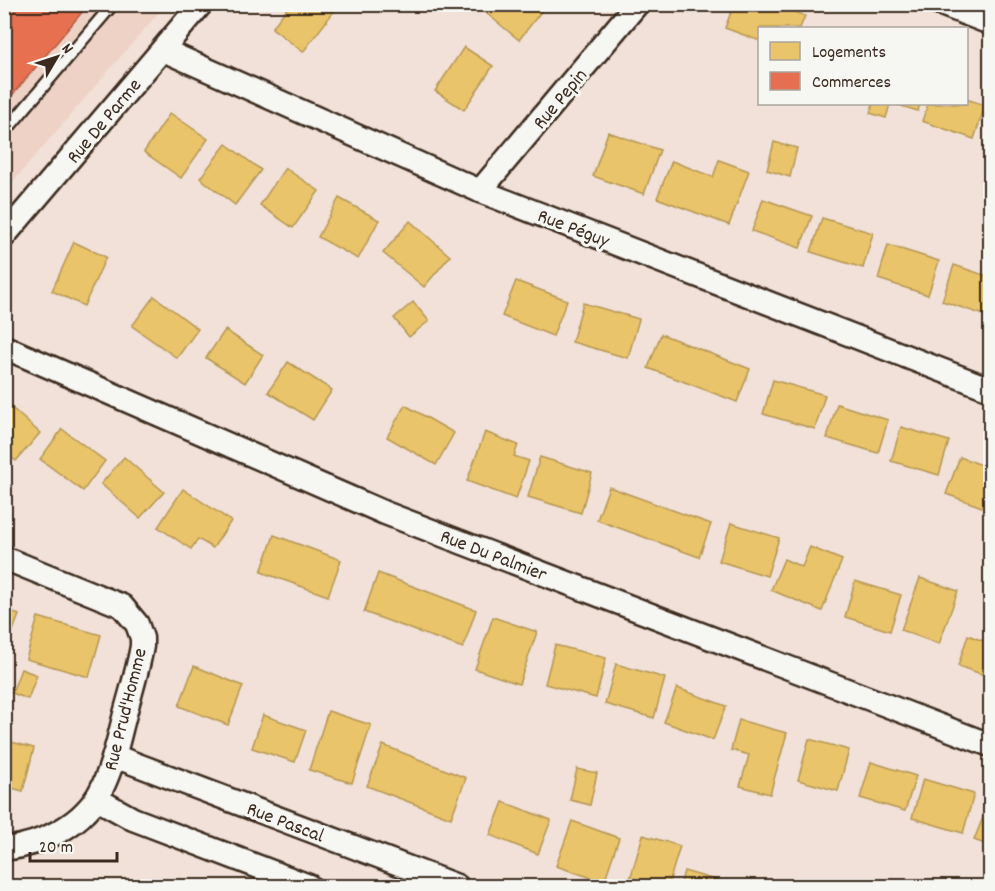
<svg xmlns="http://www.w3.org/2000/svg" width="995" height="891" font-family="Dekko,sans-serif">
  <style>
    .built { fill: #eed2c6 }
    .homes { fill: #e9c46a; stroke: #b59653; stroke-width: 1.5 }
    .shops { fill: #e76f51; stroke: #b35a42; stroke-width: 1.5 }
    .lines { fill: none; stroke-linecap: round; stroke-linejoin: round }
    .lane-casing { stroke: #3b2a1e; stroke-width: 15 }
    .street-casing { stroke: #3b2a1e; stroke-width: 27 }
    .lane { stroke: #f6f6f2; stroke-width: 10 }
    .street { stroke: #f6f6f2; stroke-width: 22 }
    .labels { text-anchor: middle; stroke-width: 6; stroke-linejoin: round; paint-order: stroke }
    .street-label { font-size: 20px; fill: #3b2a1e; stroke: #f6f6f2 }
  </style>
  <rect width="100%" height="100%" fill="#f1e1d8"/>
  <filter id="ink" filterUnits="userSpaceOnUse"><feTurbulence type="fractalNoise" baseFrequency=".0167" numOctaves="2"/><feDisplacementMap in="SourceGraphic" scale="12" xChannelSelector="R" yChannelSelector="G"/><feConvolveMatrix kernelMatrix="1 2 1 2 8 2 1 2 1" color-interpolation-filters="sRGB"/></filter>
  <g filter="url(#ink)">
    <polygon class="built" points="5,5 165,5 5,191"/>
    <g class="homes">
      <polygon points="290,4 338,6 303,52 272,28"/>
      <polygon points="493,4 547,4 519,40 486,13"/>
      <polygon points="734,4 773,4 805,16 800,28 760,28 760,41 725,28"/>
      <polygon points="464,47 493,66 464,110 435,91"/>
      <polygon points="966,99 985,105 974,139 922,121 928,104 966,104"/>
      <polygon points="873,104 890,104 886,118 870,113"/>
      <polygon points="895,104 920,104 918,111"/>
      <polygon points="170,113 208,139 181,178 144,152"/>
      <polygon points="608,132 660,150 644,194 593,176"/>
      <polygon points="774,142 797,148 790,177 767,170"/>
      <polygon points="226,144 261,170 235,205 200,178"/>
      <polygon points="719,160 749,171 729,225 657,198 672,161 713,177"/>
      <polygon points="285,168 319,191 293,228 260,205"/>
      <polygon points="339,198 379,220 358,259 318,237"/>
      <polygon points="763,199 812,216 800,248 752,231"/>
      <polygon points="822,218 873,233 863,268 811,252"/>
      <polygon points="410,221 450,256 424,287 383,253"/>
      <polygon points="74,242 106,257 84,306 52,291"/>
      <polygon points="888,245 939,261 928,295 878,279"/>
      <polygon points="954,265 990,277 990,317 942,301"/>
      <polygon points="516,281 567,300 553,336 502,316"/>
      <polygon points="154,296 198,329 177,358 132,326"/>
      <polygon points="413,302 429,321 409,337 394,318"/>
      <polygon points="583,303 639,319 628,358 572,342"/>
      <polygon points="225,330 263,355 245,383 206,358"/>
      <polygon points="661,334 750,369 737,402 648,368"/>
      <polygon points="288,362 332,390 313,420 268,392"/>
      <polygon points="773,380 825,395 815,429 763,414"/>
      <polygon points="4,401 40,433 16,461 4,451"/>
      <polygon points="837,404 888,420 878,453 827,438"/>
      <polygon points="405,405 454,433 436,465 387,437"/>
      <polygon points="901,427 949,441 939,475 891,461"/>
      <polygon points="62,429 105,461 83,491 40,459"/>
      <polygon points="485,432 518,445 514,456 529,461 516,499 467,481"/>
      <polygon points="124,457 164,492 140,518 101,484"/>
      <polygon points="540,457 592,473 581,513 528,497"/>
      <polygon points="960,457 990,468 990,510 946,494"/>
      <polygon points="609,487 711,524 699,557 597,520"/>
      <polygon points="183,489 231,521 213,548 198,539 191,549 158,527"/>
      <polygon points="731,523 779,538 767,576 719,561"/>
      <polygon points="274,535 341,560 328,596 261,572"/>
      <polygon points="810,547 842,560 822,611 771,590 784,559 802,567"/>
      <polygon points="378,573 476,610 463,648 364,612"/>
      <polygon points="920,578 958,591 939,644 901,630"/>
      <polygon points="855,581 901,595 890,631 845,617"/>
      <polygon points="4,609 19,615 4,654"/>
      <polygon points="38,617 101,635 89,677 26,659"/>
      <polygon points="493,617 537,632 519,684 475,669"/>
      <polygon points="990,619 990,677 958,666 968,635 983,641"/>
      <polygon points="555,645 606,658 596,698 545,684"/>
      <polygon points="616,664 665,678 654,718 605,704"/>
      <polygon points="194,666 243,686 228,725 179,706"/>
      <polygon points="21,669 37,675 28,699 12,693"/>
      <polygon points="677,688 726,706 713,740 664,722"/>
      <polygon points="328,711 371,725 352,783 309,770"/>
      <polygon points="263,715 306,730 295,762 252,748"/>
      <polygon points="739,720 787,733 770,794 740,786 749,755 731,750"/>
      <polygon points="809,739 849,750 838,791 798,780"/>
      <polygon points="4,740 34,748 23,791 4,786"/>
      <polygon points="383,745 466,778 451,818 367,786"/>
      <polygon points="871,762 916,776 905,811 860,798"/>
      <polygon points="577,769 597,773 590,805 570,800"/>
      <polygon points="923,779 974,794 963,833 912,818"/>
      <polygon points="503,802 551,820 538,854 490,835"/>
      <polygon points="989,802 990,802 990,846 974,840"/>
      <polygon points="572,821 619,838 604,882 556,866"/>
      <polygon points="643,835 680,846 668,886 628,886"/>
      <polygon points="684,871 733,885 733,886 680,886"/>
    </g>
    <polygon class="shops" points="4,4 89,4 4,105"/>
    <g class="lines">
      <defs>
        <polyline id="lane" points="4,133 113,4"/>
        <g id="street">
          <polyline points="941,4 990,23"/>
          <polyline points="163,50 480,191 990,389"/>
          <polyline points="480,191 637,4"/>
          <polyline points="4,236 201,4"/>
          <polyline points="4,347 385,513 990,745"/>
          <path d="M 4,558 L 122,606 L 137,624 L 142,638 L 142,646 C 138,670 130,694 124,718 C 118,741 113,766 102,788 C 85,824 42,845 4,849"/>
          <polyline points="114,756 457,886"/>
          <polyline points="97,799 133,819 309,886"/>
        </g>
      </defs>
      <use href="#lane" class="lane-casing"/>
      <use href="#street" class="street-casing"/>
      <use href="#lane" class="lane"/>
      <use href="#street" class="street"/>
    </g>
  </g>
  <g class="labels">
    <g class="street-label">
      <text transform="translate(559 98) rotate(-50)" y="7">Rue Pepin</text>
      <text transform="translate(103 120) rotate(-50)" y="7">Rue De Parme</text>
      <text transform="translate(574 227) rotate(21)" y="7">Rue Péguy</text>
      <text transform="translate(494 554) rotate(21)" y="7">Rue Du Palmier</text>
      <text transform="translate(124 709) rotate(-76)" y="7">Rue Prud'Homme</text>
      <text transform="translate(286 821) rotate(21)" y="7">Rue Pascal</text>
    </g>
  </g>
  <rect width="995" height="891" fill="none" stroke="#f6f6f2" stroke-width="24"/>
  <rect x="12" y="12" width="971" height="867" fill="none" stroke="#3b2a1e" stroke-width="2" filter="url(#ink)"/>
  <rect x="758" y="27" width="210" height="78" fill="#f6f6f2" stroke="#aba49d" stroke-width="1.5"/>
  <rect x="770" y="42" width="30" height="18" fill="#e9c46a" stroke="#aba49d" stroke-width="1.5"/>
  <text x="812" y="57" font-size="18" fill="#3b2a1e">Logements</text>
  <rect x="770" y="72" width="30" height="18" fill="#e76f51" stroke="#aba49d" stroke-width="1.5"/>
  <text x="812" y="87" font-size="18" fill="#3b2a1e">Commerces</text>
  <g transform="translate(57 57) rotate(51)" stroke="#f6f6f2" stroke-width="4.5" paint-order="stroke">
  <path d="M0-4.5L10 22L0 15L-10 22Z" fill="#3b2a1e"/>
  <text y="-9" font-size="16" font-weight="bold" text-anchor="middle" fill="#3b2a1e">N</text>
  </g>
  <path d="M30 852v9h87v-9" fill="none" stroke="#3b2a1e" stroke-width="3"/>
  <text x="39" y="852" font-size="18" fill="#3b2a1e" stroke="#f6f6f2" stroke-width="4.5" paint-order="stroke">20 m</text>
</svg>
